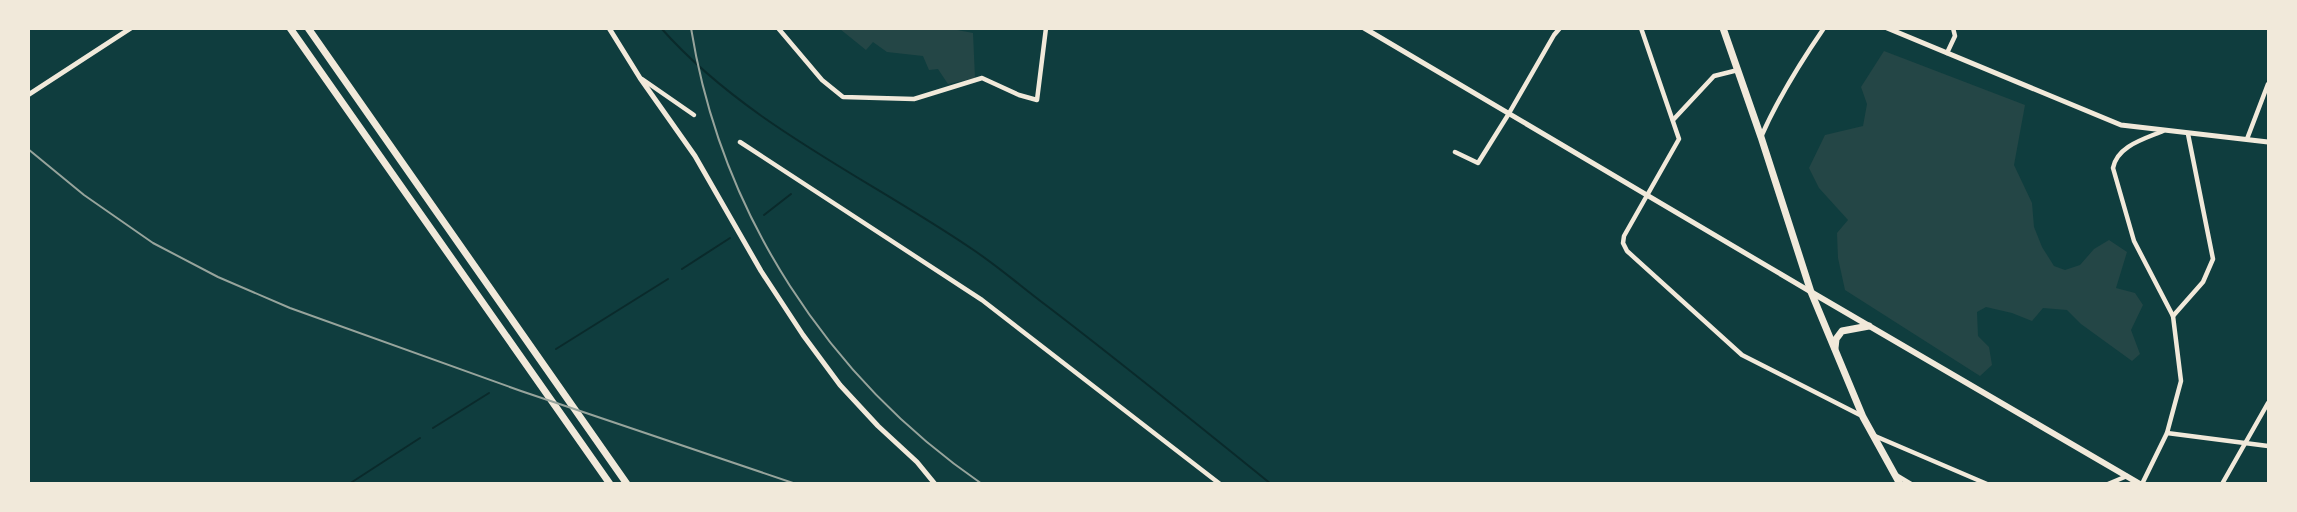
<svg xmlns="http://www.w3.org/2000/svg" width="2297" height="512" font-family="Overpass,sans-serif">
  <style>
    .green { fill: #244646 }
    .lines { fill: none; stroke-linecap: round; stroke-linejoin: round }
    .stream { stroke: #0a2a2b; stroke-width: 2 }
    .minor { stroke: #f1e9da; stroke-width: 4.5 }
    .tertiary { stroke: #f1e9da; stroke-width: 5 }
    .secondary { stroke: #f1e9da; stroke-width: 6 }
    .primary { stroke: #f1e9da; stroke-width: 7 }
    .trunk { stroke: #f1e9da; stroke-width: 7 }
    .rail { stroke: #97a49c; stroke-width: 2 }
  </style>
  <rect width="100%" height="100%" fill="#0f3d3e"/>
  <g class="green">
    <polygon points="947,28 973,33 975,78 948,84 938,69 929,70 923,56 887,52 873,42 866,50 840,29"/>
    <polygon points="1884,51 2025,105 2014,165 2032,203 2034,227 2042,247 2054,266 2065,270 2080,265 2094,249 2109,240 2127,252 2116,288 2135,293 2143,305 2131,330 2140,354 2132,361 2081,324 2067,310 2043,308 2032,321 2012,313 1986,307 1977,312 1978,336 1989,347 1992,365 1980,376 1845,290 1838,258 1837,233 1848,220 1819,188 1809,168 1825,135 1863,126 1867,104 1861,87"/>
  </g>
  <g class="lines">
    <g class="stream">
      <path d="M 661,28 C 747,125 870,179 975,251 C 1000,268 1023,288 1047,306 C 1123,364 1197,424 1271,484"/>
      <polyline points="764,215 791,194"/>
      <polyline points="682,269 730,238"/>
      <polyline points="556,349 668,279"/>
      <polyline points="433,428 489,393"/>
      <polyline points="349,484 420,438"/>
    </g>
    <g class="minor">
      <polyline points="778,28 822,80 843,97 914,99 982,78 1019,95 1037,100 1046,28"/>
      <polyline points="1641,28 1679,139 1624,236 1623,243 1627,251 1742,355 1862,416"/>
      <polyline points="1947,53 1955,36 1953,28"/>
      <polyline points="642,79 694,115"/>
      <polyline points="1673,120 1714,76 1738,70"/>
      <path d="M 1761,137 C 1778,98 1800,63 1824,28"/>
      <polyline points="2247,139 2268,84"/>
      <polyline points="740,142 982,300 1220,484"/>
      <polyline points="1455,152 1478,163 1508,115 1554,35 1560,28"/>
      <polyline points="2173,316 2203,282 2213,259 2188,134"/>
      <polyline points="2167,433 2268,446"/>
      <polyline points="1875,436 1987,484"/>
      <polyline points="1896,475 1911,484"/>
      <polyline points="2108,484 2127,476"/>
      <path d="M 2142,484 L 2167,433 L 2181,381 L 2173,316 L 2134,241 L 2113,168 C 2117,146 2144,139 2163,131"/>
      <polyline points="2222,484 2268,403"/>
    </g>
    <g class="tertiary">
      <polyline points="609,28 640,78 695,156 761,271 803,335 840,385 878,426 917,462 935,484"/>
      <polyline points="1364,28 1811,292"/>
      <polyline points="1887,28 2121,125 2268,142"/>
      <polyline points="28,95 131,28"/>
    </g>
    <polyline class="secondary" points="1811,292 2140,484"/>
    <g class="primary">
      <polyline points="1723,28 1761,137 1811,292 1863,417 1900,484"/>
      <polyline points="1835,348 1836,339 1842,331 1869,326"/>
    </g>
    <g class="trunk">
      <polyline points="290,28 610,484"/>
      <polyline points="308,28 627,484"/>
    </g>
    <g class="rail">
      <path d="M 691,28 C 721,214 828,378 982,484"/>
      <polyline points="28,149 84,195 153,243 218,277 290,308 521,391 796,484"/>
    </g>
  </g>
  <rect width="2297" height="512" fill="none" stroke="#f1e9da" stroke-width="60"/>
</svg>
